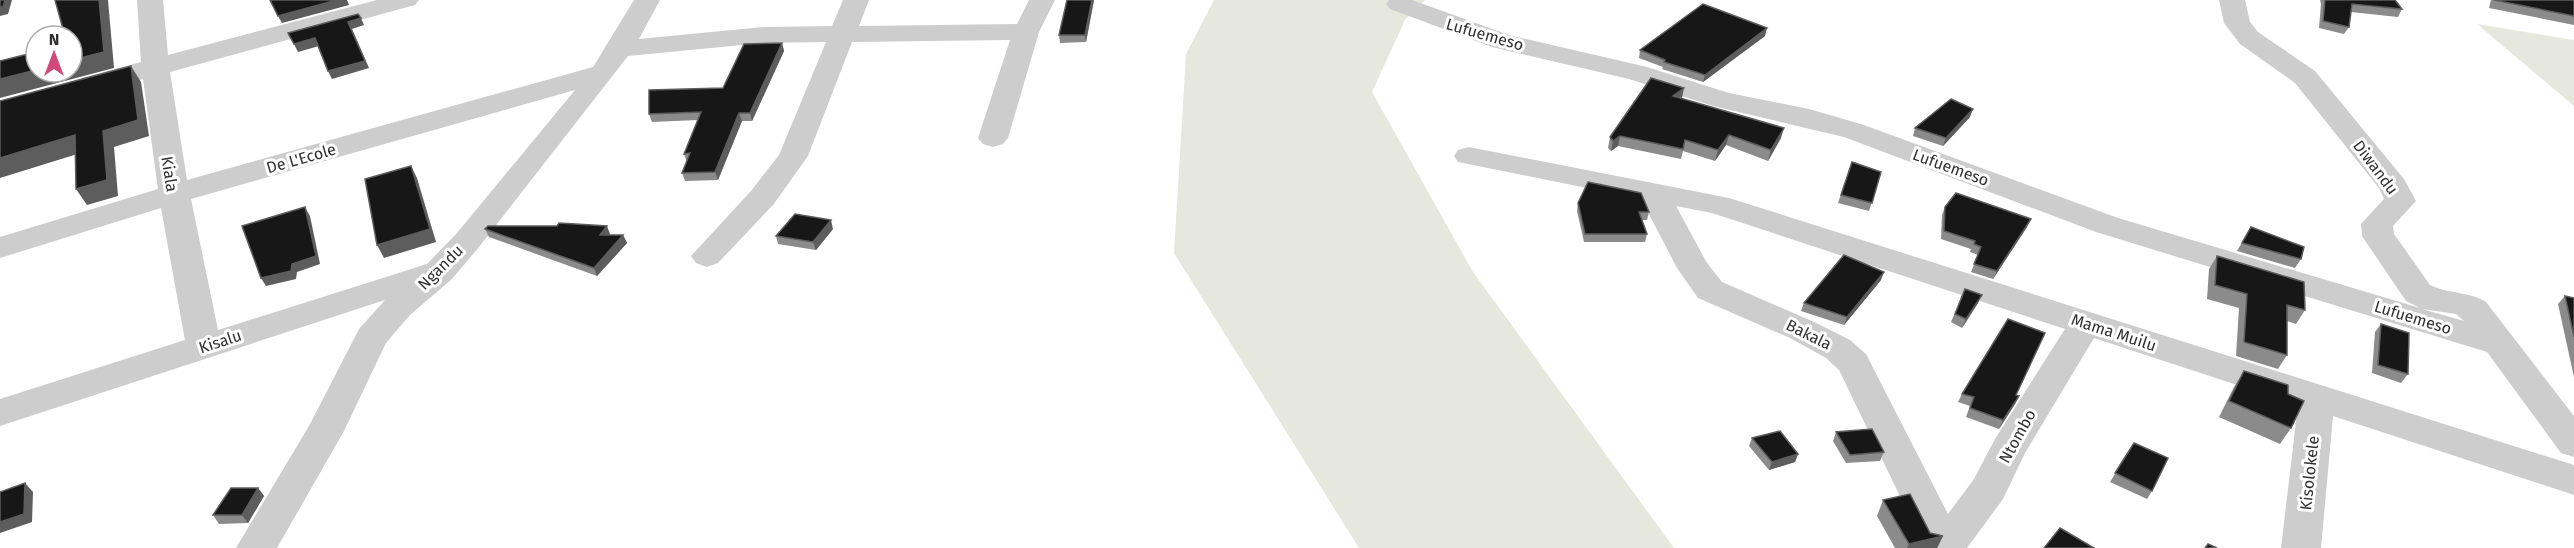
<svg xmlns="http://www.w3.org/2000/svg" width="2574" height="548" font-family="'Fira Sans',sans-serif">
  <style>
    .green { fill: #e6e8dd }
    .lines { fill: none; stroke-linecap: round; stroke-linejoin: round }
    .minor { fill: #cdcdcd; fill-rule: evenodd }
    .wall { fill: #8b8b8b }
    .shaded-wall { fill: #5d5d5d }
    .building { fill: #171717; stroke: #5d5d5d; stroke-width: 1.5 }
    .labels { text-anchor: middle; stroke-width: 6; stroke-linejoin: round; paint-order: stroke }
    .street-label { font-size: 16px; fill: #303030; stroke: #fff }
  </style>
  <rect width="100%" height="100%" fill="#fff"/>
  <g class="green">
    <polygon points="1214,0 1425,0 1405,20 1372,92 1473,272 1674,548 1359,548 1174,253 1186,54"/>
    <polygon points="2477,24 2574,40 2574,106"/>
  </g>
  <g class="lines">
    <g class="minor">
      <path d="M 137,0 L 163,0 L 168,55 L 377,0 L 419,0 L 415,5 L 170,72 L 187,180 L 593,67 L 634,0 L 660,0 L 639,39 L 763,27 L 832,26 L 843,0 L 869,0 L 859,26 L 1017,24 L 1029,0 L 1055,0 L 1039,32 L 1008,138 L 1003,144 L 993,147 L 983,144 L 978,138 L 1010,40 L 852,42 L 808,156 L 773,205 L 718,263 L 707,267 L 696,263 L 691,256 L 751,191 L 779,155 L 826,42 L 763,43 L 628,56 L 479,247 L 452,279 L 410,315 L 386,343 L 344,431 L 277,548 L 236,548 L 309,426 L 359,329 L 385,300 L 0,426 L 0,399 L 185,340 L 161,208 L 0,258 L 0,237 L 158,189 L 143,79 L 92,92 L 82,90 L 78,84 L 82,78 L 141,62 ZM 575,90 L 457,233 L 427,264 L 218,330 L 191,199 Z"/>
      <path d="M 1389,0 L 1412,0 L 1509,35 L 1647,67 L 1729,93 L 1809,109 L 1864,125 L 2118,218 L 2420,308 L 2406,301 L 2362,236 L 2361,224 L 2384,199 L 2379,188 L 2295,83 L 2240,44 L 2224,23 L 2219,0 L 2245,0 L 2250,22 L 2258,32 L 2315,71 L 2404,179 L 2416,201 L 2393,226 L 2394,234 L 2430,285 C 2448,294 2468,291 2486,302 L 2574,416 L 2574,457 L 2561,453 L 2487,352 L 2096,232 L 1844,137 L 1713,106 L 1629,79 L 1492,47 L 1390,9 L 1386,4 ZM 2422,309 L 2456,314 L 2464,321 Z"/>
      <path d="M 1469,147 L 1729,198 L 2574,465 L 2574,495 L 2333,416 L 2321,548 L 2281,548 L 2298,405 L 2094,338 L 2025,453 L 2003,499 L 1967,548 L 1925,548 L 1839,370 L 1826,358 L 1790,338 L 1698,298 L 1677,268 L 1641,199 L 1458,162 L 1454,156 L 1458,150 ZM 1676,206 L 1712,213 L 2065,329 L 1995,439 L 1974,479 L 1948,514 L 1866,354 L 1850,340 L 1814,322 L 1722,282 L 1707,263 Z"/>
    </g>
  </g>
  <g class="wall">
    <polygon points="1094,0 1086,42 1060,43 1059,35"/>
    <polygon points="2320,0 2395,0 2402,9 2398,17 2351,12 2349,27 2344,34 2319,28 2321,4"/>
    <polygon points="2491,0 2574,0 2574,25 2489,8"/>
    <polygon points="1765,36 1703,82 1662,69 1663,67 1639,58 1640,50"/>
    <polygon points="782,43 784,51 752,121 742,121 718,180 685,181 682,173 687,162 684,154 698,120 652,122 649,114 723,88"/>
    <polygon points="1682,99 1781,138 1768,161 1726,145 1715,161 1683,151 1681,159 1618,146 1611,151 1608,148 1610,137"/>
    <polygon points="1970,117 1943,146 1913,136 1915,128"/>
    <polygon points="1852,162 1881,172 1869,211 1838,203"/>
    <polygon points="1578,203 1649,212 1647,220 1642,220 1647,234 1645,242 1584,242 1577,211"/>
    <polygon points="1945,207 2027,227 1993,279 1971,272 1978,255 1970,252 1971,249 1941,239 1942,215"/>
    <polygon points="557,226 610,234 609,235 623,235 627,243 597,276 489,237 485,229"/>
    <polygon points="2251,227 2301,259 2295,268 2237,251"/>
    <polygon points="833,229 816,250 778,244 776,236"/>
    <polygon points="2217,256 2305,310 2296,324 2287,321 2287,355 2278,369 2236,356 2239,308 2207,299 2209,269"/>
    <polygon points="1881,280 1844,325 1801,311 1804,303"/>
    <polygon points="1965,289 1978,303 1962,328 1951,322"/>
    <polygon points="2565,296 2574,298 2574,377 2558,304"/>
    <polygon points="2381,324 2408,374 2401,383 2372,373 2375,332"/>
    <polygon points="2244,371 2291,428 2280,444 2219,417 2234,387"/>
    <polygon points="1962,394 2016,395 2019,396 2015,404 1999,429 1966,417 1970,406 1958,402"/>
    <polygon points="1836,432 1884,452 1880,461 1846,463 1833,441"/>
    <polygon points="1752,438 1798,454 1795,462 1769,470 1749,446"/>
    <polygon points="2134,443 2152,491 2147,499 2110,482"/>
    <polygon points="258,488 264,496 248,523 219,524 213,515"/>
    <polygon points="1883,500 1930,533 1943,536 1937,548 1895,548 1877,516"/>
  </g>
  <g class="shaded-wall">
    <polygon points="5,0 12,0 8,14 0,16 0,7"/>
    <polygon points="99,0 108,0 114,68 0,98 0,79 36,70 36,72 72,72 72,60"/>
    <polygon points="337,0 347,0 349,5 282,23 278,16"/>
    <polygon points="1092,0 1094,0 1086,42 1085,35"/>
    <polygon points="361,18 364,25 352,29 369,68 332,79 328,71 348,22"/>
    <polygon points="1767,28 1765,36 1703,82 1705,75"/>
    <polygon points="315,38 319,46 298,52 294,44"/>
    <polygon points="782,43 784,51 752,121 750,113"/>
    <polygon points="131,66 141,82 149,136 114,147 118,196 87,205 76,189 103,131"/>
    <polygon points="1684,88 1682,98 1673,96"/>
    <polygon points="1973,109 1970,117 1943,146 1946,138"/>
    <polygon points="739,113 742,121 718,180 715,172"/>
    <polygon points="1784,128 1781,138 1768,161 1771,150"/>
    <polygon points="75,135 87,151 0,178 0,158"/>
    <polygon points="1729,135 1726,145 1715,161 1718,150"/>
    <polygon points="1620,136 1618,146 1611,151 1613,141"/>
    <polygon points="411,166 417,178 436,242 384,258 377,245"/>
    <polygon points="305,207 310,216 320,264 297,272 296,279 266,286 261,278 292,264"/>
    <polygon points="2031,219 2027,227 1993,279 1997,271"/>
    <polygon points="831,220 833,229 816,250 813,242"/>
    <polygon points="607,226 610,234 603,243 600,235"/>
    <polygon points="623,235 627,243 597,276 594,268"/>
    <polygon points="1884,272 1881,280 1844,325 1847,317"/>
    <polygon points="1982,295 1978,303 1962,328 1966,319"/>
    <polygon points="2019,396 2015,404 1999,429 2003,420"/>
    <polygon points="1798,454 1795,462 1769,470 1772,462"/>
    <polygon points="25,483 33,492 32,522 0,533 0,522"/>
    <polygon points="258,488 264,496 248,523 242,515"/>
    <polygon points="1943,536 1937,548 1907,548 1909,544"/>
  </g>
  <g class="building">
    <polygon points="0,0 5,0 3,7 0,7"/>
    <polygon points="55,0 99,0 104,52 72,60 72,36 65,36"/>
    <polygon points="270,0 337,0 278,16"/>
    <polygon points="1067,0 1092,0 1085,35 1059,35"/>
    <polygon points="2325,0 2395,0 2402,9 2352,4 2349,27 2323,21"/>
    <polygon points="2494,0 2574,0 2574,16"/>
    <polygon points="1703,4 1767,28 1705,75 1664,62 1665,60 1640,50"/>
    <polygon points="358,14 361,18 348,22 365,61 328,71 315,38 294,44 288,33"/>
    <polygon points="782,43 750,113 739,113 715,172 682,173 690,153 684,154 701,112 649,114 649,90 723,88 744,44"/>
    <polygon points="36,52 36,70 0,79 0,61"/>
    <polygon points="131,66 138,120 103,131 107,180 76,189 75,135 0,158 0,101"/>
    <polygon points="1651,78 1684,88 1673,96 1784,128 1771,150 1729,135 1718,150 1685,140 1683,149 1620,136 1613,141 1610,137"/>
    <polygon points="1951,99 1973,109 1946,138 1915,128"/>
    <polygon points="1852,162 1881,172 1872,203 1841,195"/>
    <polygon points="411,166 430,229 377,245 365,179"/>
    <polygon points="1588,182 1641,193 1649,212 1639,212 1647,234 1585,234 1578,203"/>
    <polygon points="1956,193 2031,219 1997,271 1974,264 1981,247 1974,244 1975,241 1944,231 1945,207"/>
    <polygon points="305,207 316,256 292,264 291,271 261,278 242,226"/>
    <polygon points="795,214 831,220 813,242 776,236"/>
    <polygon points="559,223 607,226 600,235 623,235 594,268 485,229 488,226 557,226"/>
    <polygon points="2251,227 2304,247 2301,259 2242,243"/>
    <polygon points="1844,255 1884,272 1847,317 1804,303"/>
    <polygon points="2217,256 2304,282 2305,310 2287,305 2287,355 2244,342 2247,294 2215,285"/>
    <polygon points="1965,289 1982,295 1966,319 1955,314"/>
    <polygon points="2565,296 2574,298 2574,337"/>
    <polygon points="2008,319 2045,333 2016,395 2019,396 2003,420 1970,408 1974,397 1962,394"/>
    <polygon points="2381,324 2409,333 2408,374 2378,365"/>
    <polygon points="2244,371 2288,385 2288,394 2304,401 2291,428 2229,401"/>
    <polygon points="1872,429 1884,452 1850,455 1836,432"/>
    <polygon points="1780,431 1798,454 1772,462 1752,438"/>
    <polygon points="2134,443 2168,458 2152,491 2115,473"/>
    <polygon points="25,483 24,514 0,522 0,492"/>
    <polygon points="231,488 258,488 242,515 213,515"/>
    <polygon points="1910,494 1930,533 1943,536 1909,544 1883,500"/>
    <polygon points="2060,528 2094,548 2044,548"/>
    <polygon points="2208,544 2217,548 2205,548"/>
  </g>
  <g class="labels">
    <g class="street-label">
      <text transform="translate(1485 34) rotate(16)" y="6">Lufuemeso</text>
      <text transform="translate(301 158) rotate(-16)" y="6">De L'Ecole</text>
      <text transform="translate(1951 167) rotate(20)" y="6">Lufuemeso</text>
      <text transform="translate(2376 167) rotate(53)" y="6">Diwandu</text>
      <text transform="translate(170 174) rotate(81)" y="6">Kiala</text>
      <text transform="translate(440 267) rotate(-45)" y="6">Ngandu</text>
      <text transform="translate(2413 317) rotate(17)" y="6">Lufuemeso</text>
      <text transform="translate(2114 332) rotate(18)" y="6">Mama Muilu</text>
      <text transform="translate(1809 334) rotate(26)" y="6">Bakala</text>
      <text transform="translate(220 341) rotate(-18)" y="6">Kisalu</text>
      <text transform="translate(2017 436) rotate(-61)" y="6">Ntombo</text>
      <text transform="translate(2309 473) rotate(-84)" y="6">Kisolokele</text>
    </g>
  </g>
  <g transform="translate(54 54)"><circle r="28" fill="#ffffff" stroke="#acacac" stroke-width="1.5"/>
  <path d="M0-4.5L10 22L0 15L-10 22Z" fill="#d24878"/>
  <text y="-9" font-size="16" font-weight="bold" text-anchor="middle" fill="#303030">N</text>
  </g>
</svg>
